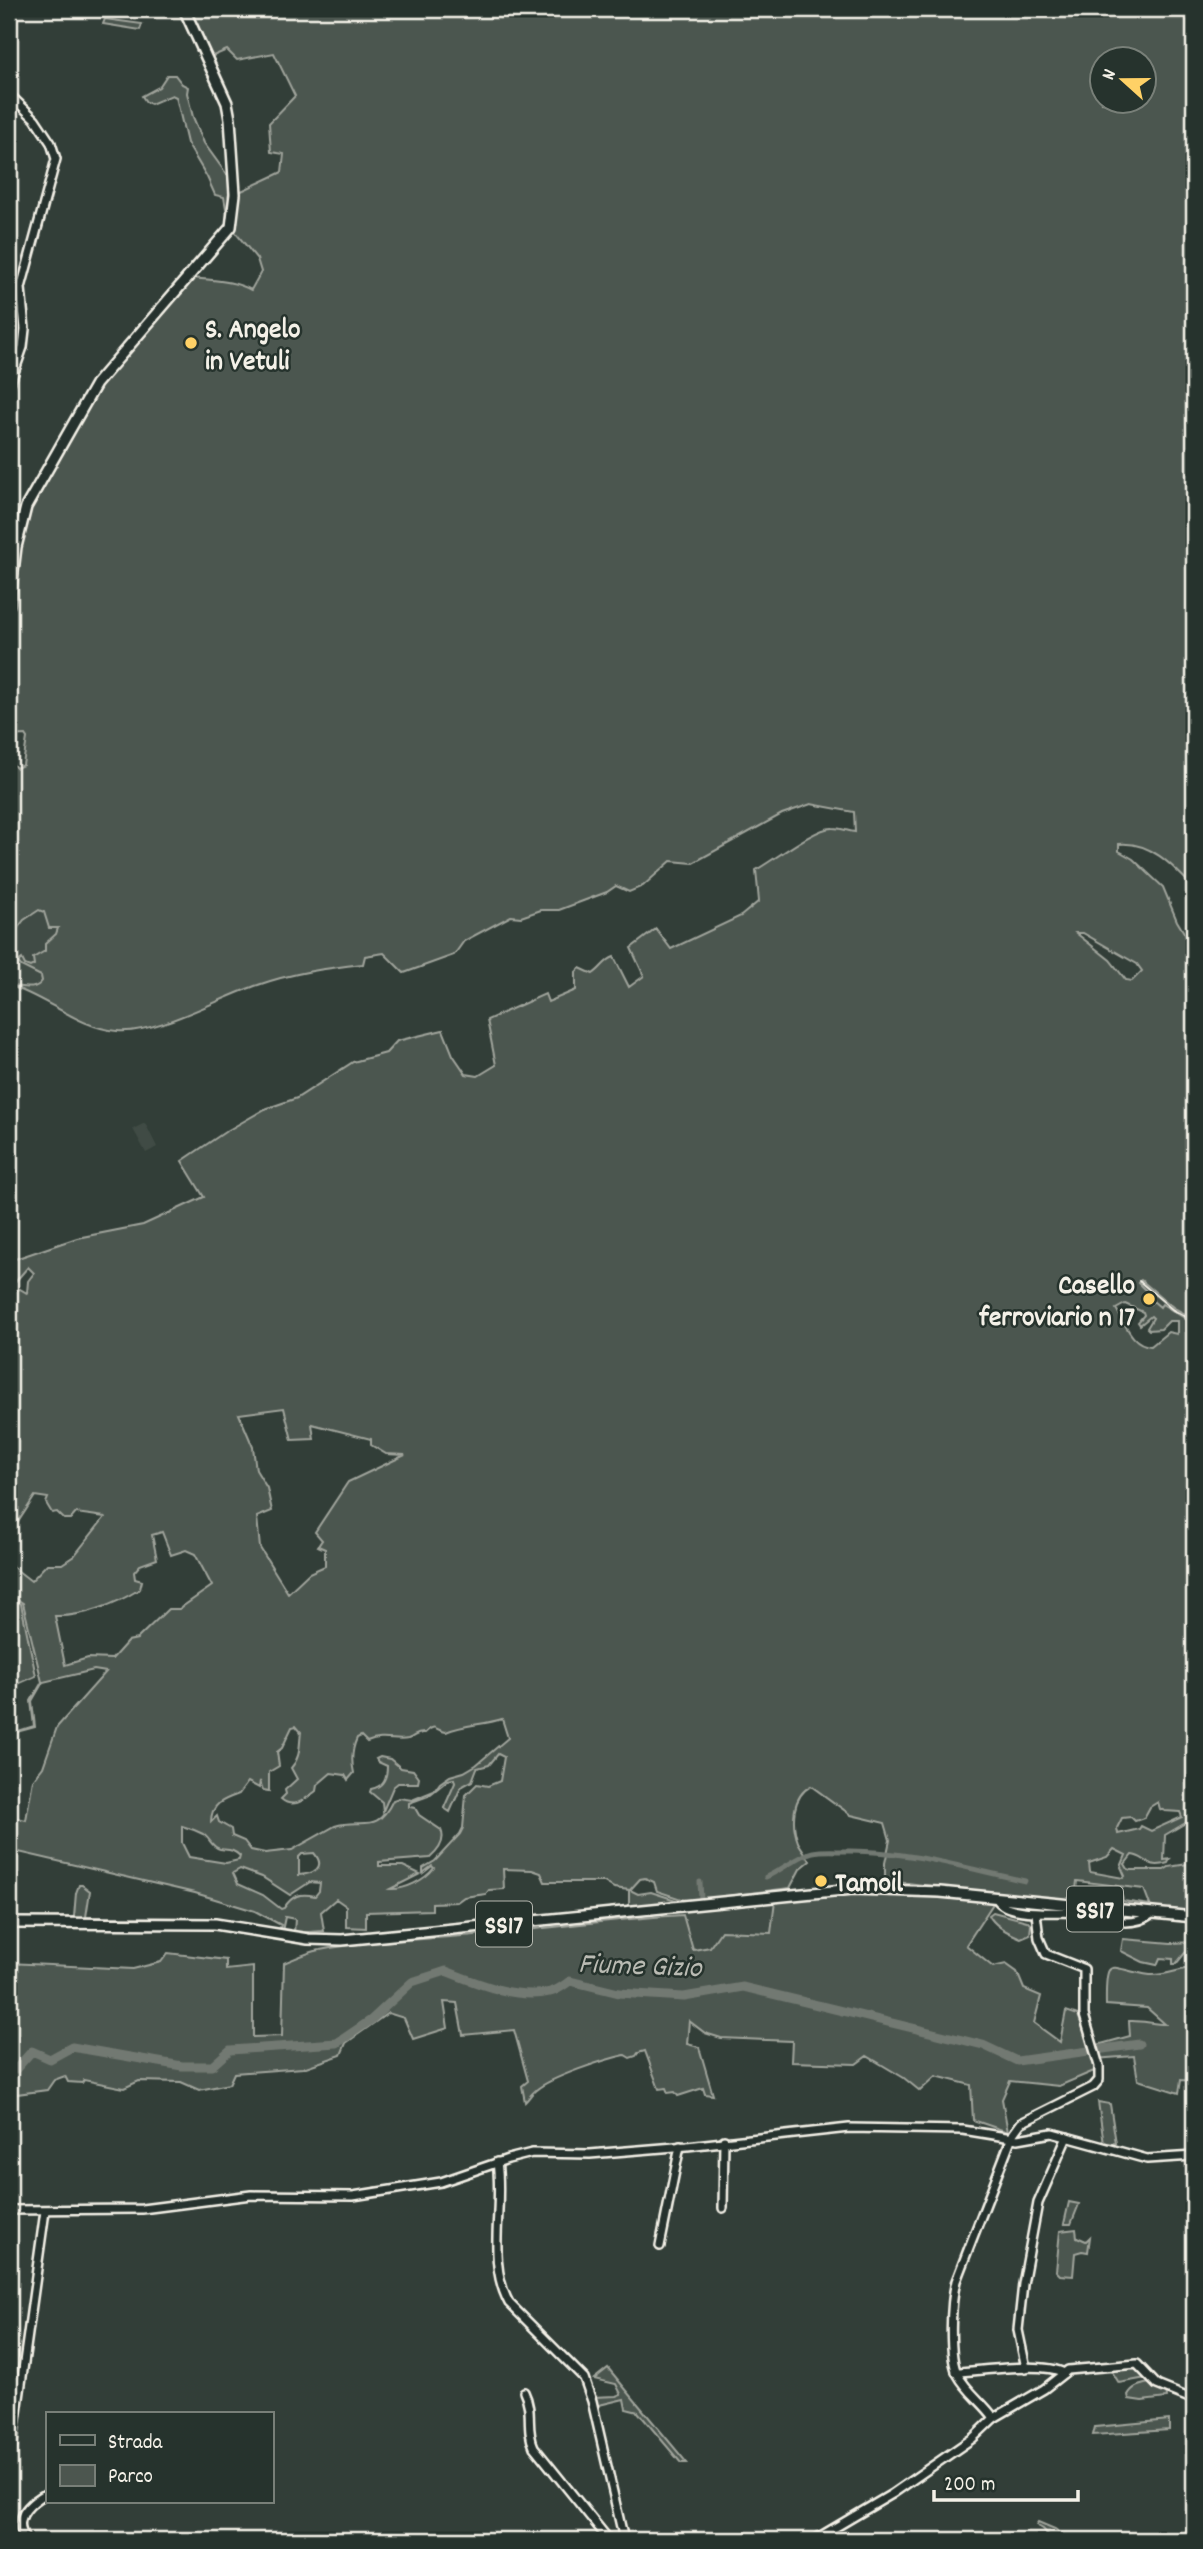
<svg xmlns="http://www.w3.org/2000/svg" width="1203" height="2549" font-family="Dekko,sans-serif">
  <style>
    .built { fill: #404b44 }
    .green { fill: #4c564f; stroke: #a0a49c; stroke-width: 2; fill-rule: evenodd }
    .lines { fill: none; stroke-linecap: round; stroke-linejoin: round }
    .canal { stroke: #727972; stroke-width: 5 }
    .river { stroke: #727972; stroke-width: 9 }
    .minor-casing { stroke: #f4f1e8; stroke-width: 12 }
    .major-casing { stroke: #f4f1e8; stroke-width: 14 }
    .minor { stroke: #26332d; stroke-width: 7 }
    .major { stroke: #26332d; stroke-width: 9 }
    .rail { stroke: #f4f1e8; stroke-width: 2 }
    .poi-dot { fill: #ffd166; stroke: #26332d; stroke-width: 2.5 }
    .labels { text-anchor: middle; stroke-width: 5; stroke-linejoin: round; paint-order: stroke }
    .shield { fill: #26332d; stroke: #b6b8b0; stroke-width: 2 }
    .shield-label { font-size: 26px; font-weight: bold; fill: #f4f1e8 }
    .poi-label { font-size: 28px; font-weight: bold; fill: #f4f1e8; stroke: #26332d; text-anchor: start }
    .water-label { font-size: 30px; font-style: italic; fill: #babbb3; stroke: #26332d }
  </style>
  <rect width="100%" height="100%" fill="#323e38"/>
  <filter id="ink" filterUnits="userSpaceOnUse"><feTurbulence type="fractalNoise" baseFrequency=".0143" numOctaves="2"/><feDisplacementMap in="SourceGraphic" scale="14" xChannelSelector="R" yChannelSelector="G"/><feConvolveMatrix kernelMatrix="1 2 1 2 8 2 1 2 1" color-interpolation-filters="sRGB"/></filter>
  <g filter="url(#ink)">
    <g class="built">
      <polygon points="39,910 44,912 49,927 58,928 56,934 45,944 45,951 33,958 34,965 30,967 25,965 22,960 18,962 21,966 41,977 42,981 35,987 9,985 9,935 13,934 24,920"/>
      <polygon points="145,1123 157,1147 146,1153 133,1129"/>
      <polygon points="1140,1280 1174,1308 1194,1319 1194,1324 1162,1305 1160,1307 1151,1304 1142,1298 1138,1283"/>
      <polygon points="775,1900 772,1933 721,1931 710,1947 692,1951 683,1909"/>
    </g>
    <g class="green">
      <path d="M 184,9 L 1194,9 L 1194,888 C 1174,867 1151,841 1119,844 L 1119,851 L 1133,859 L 1163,887 L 1177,921 L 1188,939 L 1194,941 L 1194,1319 L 1174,1308 L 1141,1280 L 1138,1283 L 1147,1292 L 1143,1298 L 1150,1304 L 1153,1301 L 1160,1307 L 1162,1304 L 1194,1324 L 1194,1818 L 1165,1835 L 1164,1860 L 1170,1859 L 1168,1863 C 1147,1870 1146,1856 1132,1855 L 1125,1864 L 1128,1869 L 1131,1870 L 1164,1870 L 1169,1867 L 1194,1863 L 1194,1913 L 1014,1897 L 885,1880 L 885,1863 L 890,1840 L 885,1823 L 851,1815 L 811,1786 C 792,1796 791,1823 798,1842 C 801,1848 807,1855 810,1861 L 800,1869 L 790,1888 L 687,1901 L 657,1891 L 654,1882 L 645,1878 L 640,1879 L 630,1890 L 638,1894 L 651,1892 L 682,1902 L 629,1909 L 629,1890 L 614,1888 L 604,1882 L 545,1882 L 541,1873 L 532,1870 L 503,1869 L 504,1889 L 489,1890 L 486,1894 L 464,1897 L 457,1902 L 432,1903 L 432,1910 L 366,1912 L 366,1928 L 346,1927 L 346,1906 L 336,1899 L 321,1912 L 324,1931 L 294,1933 L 295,1919 L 285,1917 L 282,1931 L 210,1920 L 9,1919 L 74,1917 L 76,1893 L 79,1885 L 82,1885 L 90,1891 L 86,1917 L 210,1918 L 279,1930 L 281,1925 L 255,1911 L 195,1893 L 19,1852 L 9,1860 L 9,1816 L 26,1820 L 33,1780 L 43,1767 L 57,1727 L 106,1672 L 94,1670 L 43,1682 L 32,1701 L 35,1727 L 9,1734 L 34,1726 L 31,1701 L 42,1682 L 23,1603 L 9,1594 L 9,1564 L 31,1581 L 47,1564 L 62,1564 L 74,1556 L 105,1517 L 76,1513 L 71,1519 L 64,1519 L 57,1512 L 52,1513 L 46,1503 L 48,1498 L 35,1496 L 18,1522 L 9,1512 L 9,1338 L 12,1337 L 9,1335 L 9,1292 L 20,1289 L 27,1293 L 28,1281 L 34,1273 L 28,1267 L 16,1281 L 9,1281 L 9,1261 L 77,1238 L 143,1225 L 204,1197 L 182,1161 L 225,1132 L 265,1109 L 297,1098 L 353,1062 L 386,1053 L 397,1041 L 443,1030 L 453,1055 L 466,1074 L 478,1076 L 496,1065 L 487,1020 L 545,994 L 548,1002 L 576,990 L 576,972 L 580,968 L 593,974 C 601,969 605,960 614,957 L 629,987 L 644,976 L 631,948 L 656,929 L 671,949 L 741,916 L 759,901 L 756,870 C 774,860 816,827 833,828 C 840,828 848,831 855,832 L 854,812 L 811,804 L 782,814 L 693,863 L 671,861 L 643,886 L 629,892 L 616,886 L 607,892 L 559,910 L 541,910 L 521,917 L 511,916 L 464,941 L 454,955 L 404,973 L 384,953 L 365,956 L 363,964 C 327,968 292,973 258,985 C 221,997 155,1035 117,1031 C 79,1028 46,997 10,986 C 21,986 35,992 42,981 L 41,976 L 21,966 L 18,962 L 22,959 L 25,965 L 30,967 L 34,965 L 33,958 L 45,951 L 45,944 L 56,934 L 58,928 L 49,928 L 44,912 L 39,910 L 24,920 L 13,934 L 9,935 L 9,760 L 16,768 L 23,765 L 27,738 L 25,735 L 9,736 L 9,606 L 20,525 L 83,404 L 187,277 C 209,281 231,279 251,290 L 261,272 L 257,259 L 231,227 L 235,194 L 282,172 L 284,154 L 271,152 L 269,123 L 295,96 L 274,53 L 237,60 L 227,50 L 206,59 ZM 1102,60 L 1144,60 L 1144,102 L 1102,102 ZM 1076,933 L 1083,933 L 1137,964 L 1142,971 L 1132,981 L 1126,980 L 1110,960 ZM 1125,1304 L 1143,1312 L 1144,1315 L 1138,1322 L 1140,1325 L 1151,1316 L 1153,1318 L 1147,1328 L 1149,1330 L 1161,1329 L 1169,1321 L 1177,1321 L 1177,1334 L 1168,1332 L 1151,1346 C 1131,1345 1126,1324 1116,1309 ZM 284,1408 L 292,1440 L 314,1439 L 312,1424 L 371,1439 L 371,1445 L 386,1454 L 405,1455 L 348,1482 L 315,1532 L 322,1540 L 318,1546 L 325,1549 L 325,1566 L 309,1573 L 288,1593 L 260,1548 L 257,1517 L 272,1511 L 267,1488 L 256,1470 L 253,1447 L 239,1414 ZM 162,1532 L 171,1555 L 186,1550 L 195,1554 L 212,1586 L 179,1609 L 168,1609 L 137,1639 L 128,1641 L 112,1659 L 88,1658 L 65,1665 L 55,1616 C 83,1617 116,1604 140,1589 L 142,1581 L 135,1579 L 134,1572 L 140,1565 L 157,1559 L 152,1535 ZM 502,1719 L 508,1738 L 476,1765 L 464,1772 L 450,1776 L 440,1783 L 434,1791 L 412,1800 L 399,1798 L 393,1800 C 376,1836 362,1817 335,1826 L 292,1850 L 265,1853 L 251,1850 L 244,1841 L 232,1836 L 231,1829 L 219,1822 L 217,1816 L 211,1822 C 211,1803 225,1799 239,1794 L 248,1782 L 259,1788 L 260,1781 L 263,1790 L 269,1791 L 269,1772 L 279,1766 L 277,1752 L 282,1748 L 292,1727 L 296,1726 L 301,1732 C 299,1746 301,1757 291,1768 L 297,1779 L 285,1790 L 286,1794 L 281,1799 C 294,1810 305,1799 316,1791 L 317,1785 L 331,1773 L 345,1775 L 348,1780 L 354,1773 C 351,1761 352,1749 357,1738 L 361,1736 L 367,1742 C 384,1735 395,1742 408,1739 C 416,1736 416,1732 425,1733 C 436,1722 435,1731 446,1732 C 464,1724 484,1725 502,1719 ZM 498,1754 L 504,1757 L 500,1781 L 488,1786 L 477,1784 L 466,1795 L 463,1828 L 460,1834 L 435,1861 L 423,1868 L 423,1873 L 432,1866 L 434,1868 C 425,1880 405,1890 390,1889 L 420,1874 L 403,1866 L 379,1866 L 379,1862 L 430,1858 C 438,1851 446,1841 441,1830 L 419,1815 L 415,1808 L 409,1807 L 409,1803 L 428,1796 L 448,1780 L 454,1779 L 455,1783 L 444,1808 L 450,1812 L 461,1787 L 472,1781 L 477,1768 L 489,1765 ZM 1158,1802 L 1160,1809 L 1165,1811 L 1180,1812 L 1182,1817 L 1151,1831 L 1141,1826 L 1139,1829 L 1118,1834 L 1117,1828 L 1122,1818 L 1131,1817 L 1135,1821 L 1144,1818 L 1150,1807 ZM 182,1826 C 189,1828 197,1831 203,1834 C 210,1838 211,1847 220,1849 C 229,1850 233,1849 240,1856 L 239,1860 L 226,1863 L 189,1857 L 182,1843 ZM 1114,1849 L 1126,1855 L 1121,1867 L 1125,1876 L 1123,1878 L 1090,1872 L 1089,1863 L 1107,1857 ZM 314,1853 C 327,1868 313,1874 299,1875 L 299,1857 L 302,1854 ZM 240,1869 L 262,1877 L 290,1895 L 310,1882 L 320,1883 L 319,1891 L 315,1896 C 300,1893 292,1895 284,1908 L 281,1909 L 263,1895 L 238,1884 L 233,1873 ZM 1077,1881 L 1144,1889 L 1150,1905 L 1123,1901 L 1122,1896 L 1076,1890 Z"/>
      <polygon points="105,19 142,24 140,30 103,24"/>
      <polygon points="167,75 175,75 182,84 188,87 187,93 193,117 204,143 230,179 230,215 227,214 224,197 215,195 207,177 187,143 176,97 172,95 151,104 146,102 142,96 159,87"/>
      <polygon points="9,1597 21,1604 36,1676 9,1688"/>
      <path d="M 380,1757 L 390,1759 L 401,1768 L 413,1770 L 419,1778 L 418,1783 L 398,1783 L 393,1787 L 383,1811 L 382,1802 L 370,1792 L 371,1789 C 383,1787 387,1779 387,1766 L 378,1762 L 376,1759 Z"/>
      <path d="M 864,1893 L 910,1894 L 994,1902 L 966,1945 L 993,1967 L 1006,1964 L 1017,1972 L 1024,1989 L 1041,1996 L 1034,2023 L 1060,2042 L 1066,2011 L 1078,2015 L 1090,2047 L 1130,2036 L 1129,2021 C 1141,2020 1153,2024 1165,2024 L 1147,2008 L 1106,2005 C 1105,1951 1110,1970 1150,1975 C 1163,1976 1181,1969 1194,1967 L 1194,2085 L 1192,2081 L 1181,2080 L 1179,2093 L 1138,2080 L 1134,2056 L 1094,2059 L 1094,2071 L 1059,2086 L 1010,2081 L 1002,2099 L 1008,2132 L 973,2120 L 971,2085 L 936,2076 L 920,2091 L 904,2078 L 867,2056 L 856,2064 L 791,2062 L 792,2041 L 721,2038 L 705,2033 L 689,2021 L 687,2044 L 699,2047 L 713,2095 L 705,2094 L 703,2088 L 678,2096 L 675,2092 L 668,2093 L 666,2088 L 659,2089 L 645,2051 L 638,2053 L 636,2056 L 630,2058 L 625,2055 C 606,2059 551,2077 536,2090 C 532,2093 529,2098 525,2102 L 522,2086 L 528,2081 L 514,2030 L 463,2035 L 457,2003 L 444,2002 L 448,2028 L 413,2039 L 404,2018 L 388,2013 L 346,2043 L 341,2055 L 303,2068 L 234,2073 L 229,2084 L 199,2090 L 181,2082 L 139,2081 L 124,2088 L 84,2080 L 82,2083 L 68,2082 L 65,2076 L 54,2080 L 47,2090 L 9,2095 L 9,1963 L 133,1969 L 161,1962 L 168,1953 L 226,1960 L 226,1970 L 253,1967 L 253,2037 L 282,2036 L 284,1963 C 296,1958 308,1952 320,1950 C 371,1940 423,1940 474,1935 C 544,1929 613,1919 683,1915 L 693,1950 L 710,1947 L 721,1931 L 771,1933 L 775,1900 Z"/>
      <path d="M 993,1912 L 1027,1921 L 1031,1925 L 1030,1934 L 1021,1938 C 1011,1934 994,1926 989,1915 Z"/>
      <polygon points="1123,1939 1171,1943 1194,1942 1176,1964 1173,1964 1173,1959 1160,1958 1157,1965 1143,1962 1121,1951"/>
      <polygon points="1098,2102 1110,2104 1116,2143 1104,2144"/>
      <polygon points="1069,2202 1079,2204 1071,2224 1064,2224"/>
      <polygon points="1076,2229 1077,2237 1086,2241 1090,2237 1088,2252 1082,2251 1075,2253 1073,2276 1060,2275 1056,2271 1060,2231"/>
      <polygon points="1137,2366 1146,2378 1119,2383 1111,2370"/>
      <polygon points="608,2368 687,2463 681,2463 638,2412 626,2409 624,2399 595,2406 593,2397 616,2396 621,2394 616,2384 594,2379"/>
      <path d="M 1150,2383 L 1166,2390 L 1167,2398 L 1142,2401 L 1129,2399 L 1128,2395 C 1133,2386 1140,2385 1150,2383 Z"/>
      <polygon points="1169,2420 1169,2430 1093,2435 1095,2427"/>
      <polygon points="1038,2522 1055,2529 1069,2540 1053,2540 1043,2529 1036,2525"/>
    </g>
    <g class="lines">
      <g class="canal">
        <path d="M 766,1877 C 780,1871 802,1854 813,1852 C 823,1850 835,1851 845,1851 C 907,1850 965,1868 1025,1881"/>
        <polyline points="700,1882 701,1899"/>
      </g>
      <path class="river" d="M 9,2066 L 16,2069 L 32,2051 L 50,2059 L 72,2047 L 182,2066 L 212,2066 L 230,2050 L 337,2043 L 371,2020 L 412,1982 L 446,1971 C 476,1983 517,2000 550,1992 C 557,1991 564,1985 570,1981 L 619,1993 L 684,1997 L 743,1987 L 983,2045 L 1017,2061 L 1139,2044"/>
      <defs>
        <g id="minor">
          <polyline points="9,94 35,119 51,143 56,159 21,288 25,329 23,347 9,387"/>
          <path d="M 997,1899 C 1007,1918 1062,1910 1082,1913 C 1097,1916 1111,1922 1126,1922 C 1135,1922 1145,1919 1152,1914"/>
          <path d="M 497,2162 C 504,2208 486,2261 509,2303 L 584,2378 L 592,2401 L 624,2540"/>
          <polyline points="723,2208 724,2140"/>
          <polyline points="9,2210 142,2209 251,2195 353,2196 441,2182 508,2159 532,2153 590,2154 687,2146 849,2128 963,2130 1018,2139 1052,2133 1147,2159 1194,2156"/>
          <polyline points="660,2246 680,2146"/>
          <polyline points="1026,2368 1018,2330 1023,2284 1038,2203 1067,2137"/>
          <path d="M 956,2372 C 982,2371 1043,2361 1064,2373"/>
          <path d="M 524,2392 C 534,2412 525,2427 534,2447 L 609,2540"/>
          <path d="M 994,2418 C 984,2403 967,2392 958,2375 C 948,2356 951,2302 956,2281 L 1013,2134 L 1021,2123 L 1093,2087 L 1099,2080 L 1099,2066 L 1084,2015 L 1084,1969 L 1046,1954 L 1039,1938 L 1036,1913"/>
          <polyline points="9,2459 12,2449 45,2211"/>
          <path d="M 25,2540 C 24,2536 22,2533 21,2529 C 17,2512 35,2500 47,2493"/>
          <polyline points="814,2540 892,2494 973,2438 994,2418 1044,2389 1068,2370 1137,2364 1157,2385 1194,2400"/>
        </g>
        <g id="major">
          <polyline points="9,605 16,547 26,507 96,384 231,227 235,194 230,119 227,103 184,9"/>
          <polyline points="9,1923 215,1924 308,1939 342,1940 853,1889 940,1892 1194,1917"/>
        </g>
      </defs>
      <use href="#minor" class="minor-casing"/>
      <use href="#major" class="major-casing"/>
      <use href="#minor" class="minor"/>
      <use href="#major" class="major"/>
      <polyline class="rail" points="1139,1281 1173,1310 1194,1321"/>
    </g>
  </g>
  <g class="poi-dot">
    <circle cx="191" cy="343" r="7"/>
    <circle cx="1149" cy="1299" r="7"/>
    <circle cx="821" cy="1881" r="7"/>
  </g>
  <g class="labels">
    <g class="shield">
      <rect x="1067" y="1886.5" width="56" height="45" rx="5"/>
      <rect x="476" y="1901.5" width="56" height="45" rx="5"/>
    </g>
    <g class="shield-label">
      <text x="1095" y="1918">SS17</text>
      <text x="504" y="1933">SS17</text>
    </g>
    <g class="poi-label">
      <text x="205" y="337">S. Angelo<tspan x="205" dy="32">in Vetuli</tspan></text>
      <text x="1135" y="1293" text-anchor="end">Casello<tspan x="1135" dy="32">ferroviario n 17</tspan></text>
      <text x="835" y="1891">Tamoil</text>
    </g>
    <g class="water-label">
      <text transform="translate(640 1964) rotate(2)" y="10">Fiume Gizio</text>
    </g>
  </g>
  <rect width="1203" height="2549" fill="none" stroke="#26332d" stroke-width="35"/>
  <rect x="18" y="18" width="1168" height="2514" fill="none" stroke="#f4f1e8" stroke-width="2.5" filter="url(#ink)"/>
  <rect x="46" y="2412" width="228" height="91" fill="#26332d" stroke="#787f78" stroke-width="2"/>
  <rect x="60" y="2435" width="35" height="10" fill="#26332d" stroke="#787f78" stroke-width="2"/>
  <text x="108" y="2448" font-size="21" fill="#f4f1e8">Strada</text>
  <rect x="60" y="2465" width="35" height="21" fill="#4c564f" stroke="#787f78" stroke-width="2"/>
  <text x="108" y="2482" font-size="21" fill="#f4f1e8">Parco</text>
  <g transform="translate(1123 80) rotate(291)"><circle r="33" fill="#26332d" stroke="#787f78" stroke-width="2"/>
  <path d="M0-5L12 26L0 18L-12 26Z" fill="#ffd166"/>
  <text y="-10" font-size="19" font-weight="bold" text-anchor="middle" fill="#f4f1e8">N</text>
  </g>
  <path d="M934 2490v10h144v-10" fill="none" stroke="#f4f1e8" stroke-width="3.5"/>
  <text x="944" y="2490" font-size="21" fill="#f4f1e8" stroke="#26332d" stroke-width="5" paint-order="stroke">200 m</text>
</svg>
